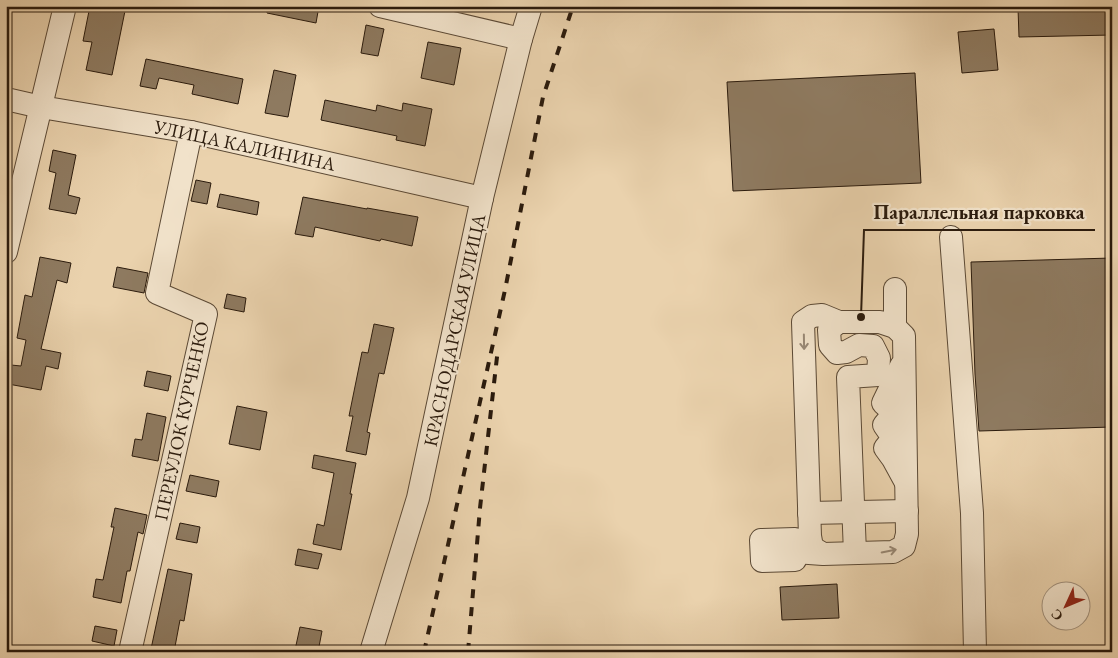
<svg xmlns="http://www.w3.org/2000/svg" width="1118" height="658" font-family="'EB Garamond',serif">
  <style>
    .building { fill: #8e7a60; stroke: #2b1b0d }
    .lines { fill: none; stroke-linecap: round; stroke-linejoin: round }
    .minor-casing { stroke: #5b4935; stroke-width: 24 }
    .minor { stroke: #f1e2ca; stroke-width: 22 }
    .rail { stroke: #2b1b0d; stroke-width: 4; stroke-dasharray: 9 9; stroke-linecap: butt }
    .oneway { stroke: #988875 }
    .labels { text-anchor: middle; stroke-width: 4.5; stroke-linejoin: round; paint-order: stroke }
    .street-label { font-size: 19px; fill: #2b1b0d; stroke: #f1e2ca }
    .leader { fill: none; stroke: #2b1b0d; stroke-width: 2 }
    .callout-dot { fill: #2b1b0d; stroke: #f1e2ca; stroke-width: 2 }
    .callout-label { font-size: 20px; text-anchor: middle; font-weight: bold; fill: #2b1b0d; stroke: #f1e2ca; stroke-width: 4.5; stroke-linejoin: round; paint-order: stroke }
  </style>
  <rect width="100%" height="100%" fill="#ead2ad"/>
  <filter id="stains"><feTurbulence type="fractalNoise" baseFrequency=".004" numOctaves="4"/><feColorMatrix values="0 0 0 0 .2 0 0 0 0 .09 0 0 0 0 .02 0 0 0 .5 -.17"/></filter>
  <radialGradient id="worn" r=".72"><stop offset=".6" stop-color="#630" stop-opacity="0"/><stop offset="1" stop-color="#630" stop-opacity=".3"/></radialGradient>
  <g class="building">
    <polygon points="90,6 126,6 112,75 86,70 92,42 83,41"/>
    <polygon points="267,6 319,6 316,23 267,13"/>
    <polygon points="1112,7 1112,35 1019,37 1018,8"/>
    <polygon points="366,25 384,29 378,56 361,53"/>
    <polygon points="994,29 998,70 962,73 958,32"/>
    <polygon points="428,42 461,48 454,85 421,78"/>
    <polygon points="146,59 243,79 238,104 192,94 194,85 159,78 156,89 140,86"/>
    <polygon points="274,70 296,75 288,117 265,113"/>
    <polygon points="915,73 921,183 733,191 727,82"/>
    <polygon points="325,100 376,111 377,105 402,111 403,103 432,109 425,146 396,140 397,136 321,120"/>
    <polygon points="53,150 76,155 68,195 80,198 76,214 49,209 56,173 49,171"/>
    <polygon points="196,180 211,183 207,204 191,201"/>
    <polygon points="220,194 259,202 257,215 217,207"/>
    <polygon points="303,197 367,209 367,208 418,217 412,246 381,239 380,241 315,227 313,237 295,234"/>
    <polygon points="40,257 71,263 67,283 57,280 41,349 61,353 58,369 46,366 41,390 8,384 11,365 21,366 26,340 17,338 25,295 32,297"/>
    <polygon points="1112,258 1112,427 979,431 975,374 971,262"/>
    <polygon points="117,267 148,273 144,293 113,287"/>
    <polygon points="227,294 246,298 244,312 224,308"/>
    <polygon points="374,324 394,328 384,374 379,373 367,432 370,433 366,455 346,451 353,416 349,416 362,352 368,353"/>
    <polygon points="147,371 171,376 168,391 144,386"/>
    <polygon points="237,406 267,412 260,450 229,444"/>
    <polygon points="147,413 166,417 158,461 132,456 135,439 142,440"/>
    <polygon points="314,455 356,463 350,494 352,494 341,550 313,544 317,524 324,526 334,473 312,468"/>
    <polygon points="190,475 219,481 216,497 186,491"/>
    <polygon points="115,508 147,515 143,534 138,532 130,571 127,571 121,603 93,597 96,579 103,580 114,527 111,527"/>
    <polygon points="180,523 200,527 197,543 176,539"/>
    <polygon points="298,549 322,554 318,569 295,565"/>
    <polygon points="168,569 192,574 184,621 180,620 174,652 151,649"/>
    <polygon points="837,584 839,618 782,620 780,587"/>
    <polygon points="95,626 117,630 114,646 92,641"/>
    <polygon points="300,627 322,631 318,652 295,650"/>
  </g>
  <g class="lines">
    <defs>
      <g id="minor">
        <polyline points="380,6 521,39"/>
        <polyline points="6,99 41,107 191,132 482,198"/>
        <polyline points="951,237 972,513 975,652"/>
        <polyline points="6,252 65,6"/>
        <polyline points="895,289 895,327"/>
        <polyline points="839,322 829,330 830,345 837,353 846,352 859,345 873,346 879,358 878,375 848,377 855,553"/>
        <polyline points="901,366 883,403 894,413 884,425 893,438 885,448 893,459 905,481"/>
        <polyline points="809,513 907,511"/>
        <polygon points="795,539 795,560 762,561 761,540"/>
        <polyline points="795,552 823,554 893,552 904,546 907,534 904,336 895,327 880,322 839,322 822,315 812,316 803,322 810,536 812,547 823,554"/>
        <polyline points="130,652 206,314 157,293 191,132"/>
        <polyline points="371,652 418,498 482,198 521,39 531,6"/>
      </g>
    </defs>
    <use href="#minor" class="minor-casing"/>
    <use href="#minor" class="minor"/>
    <g class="rail">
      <polyline points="424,652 505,290 543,97 573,6"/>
      <polyline points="468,652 480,508 498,348"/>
    </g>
  </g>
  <defs><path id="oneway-shaft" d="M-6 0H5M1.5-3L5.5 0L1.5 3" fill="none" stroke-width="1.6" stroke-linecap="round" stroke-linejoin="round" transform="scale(1.25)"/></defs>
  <g class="oneway">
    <use href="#oneway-shaft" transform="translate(804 342) rotate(89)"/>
    <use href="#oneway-shaft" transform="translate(889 551) rotate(-11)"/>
  </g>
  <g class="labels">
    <g class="street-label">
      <text transform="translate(245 145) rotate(12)" y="7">УЛИЦА КАЛИНИНА</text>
      <text transform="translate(454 330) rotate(-78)" y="7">КРАСНОДАРСКАЯ УЛИЦА</text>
      <text transform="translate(181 421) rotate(-78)" y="7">ПЕРЕУЛОК КУРЧЕНКО</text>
    </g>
  </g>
  <path class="leader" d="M861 317L864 230H1095"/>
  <circle class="callout-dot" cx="861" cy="317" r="5"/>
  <g class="callout-label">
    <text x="979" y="219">Параллельная парковка</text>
  </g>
  <rect width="1118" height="658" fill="none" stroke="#ead2ad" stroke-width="25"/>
  <rect x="8" y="8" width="1103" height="643" fill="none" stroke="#2b1b0d" stroke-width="2.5"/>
  <rect x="12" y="12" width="1093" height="633" fill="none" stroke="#2b1b0d"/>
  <g transform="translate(1066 606) rotate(226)"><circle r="24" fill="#f1e2ca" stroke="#a2927e"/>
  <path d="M0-4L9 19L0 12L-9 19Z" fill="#8f2418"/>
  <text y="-8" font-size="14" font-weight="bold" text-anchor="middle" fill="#2b1b0d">С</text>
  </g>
  <rect width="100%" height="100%" filter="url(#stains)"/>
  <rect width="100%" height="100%" fill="url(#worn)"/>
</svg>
